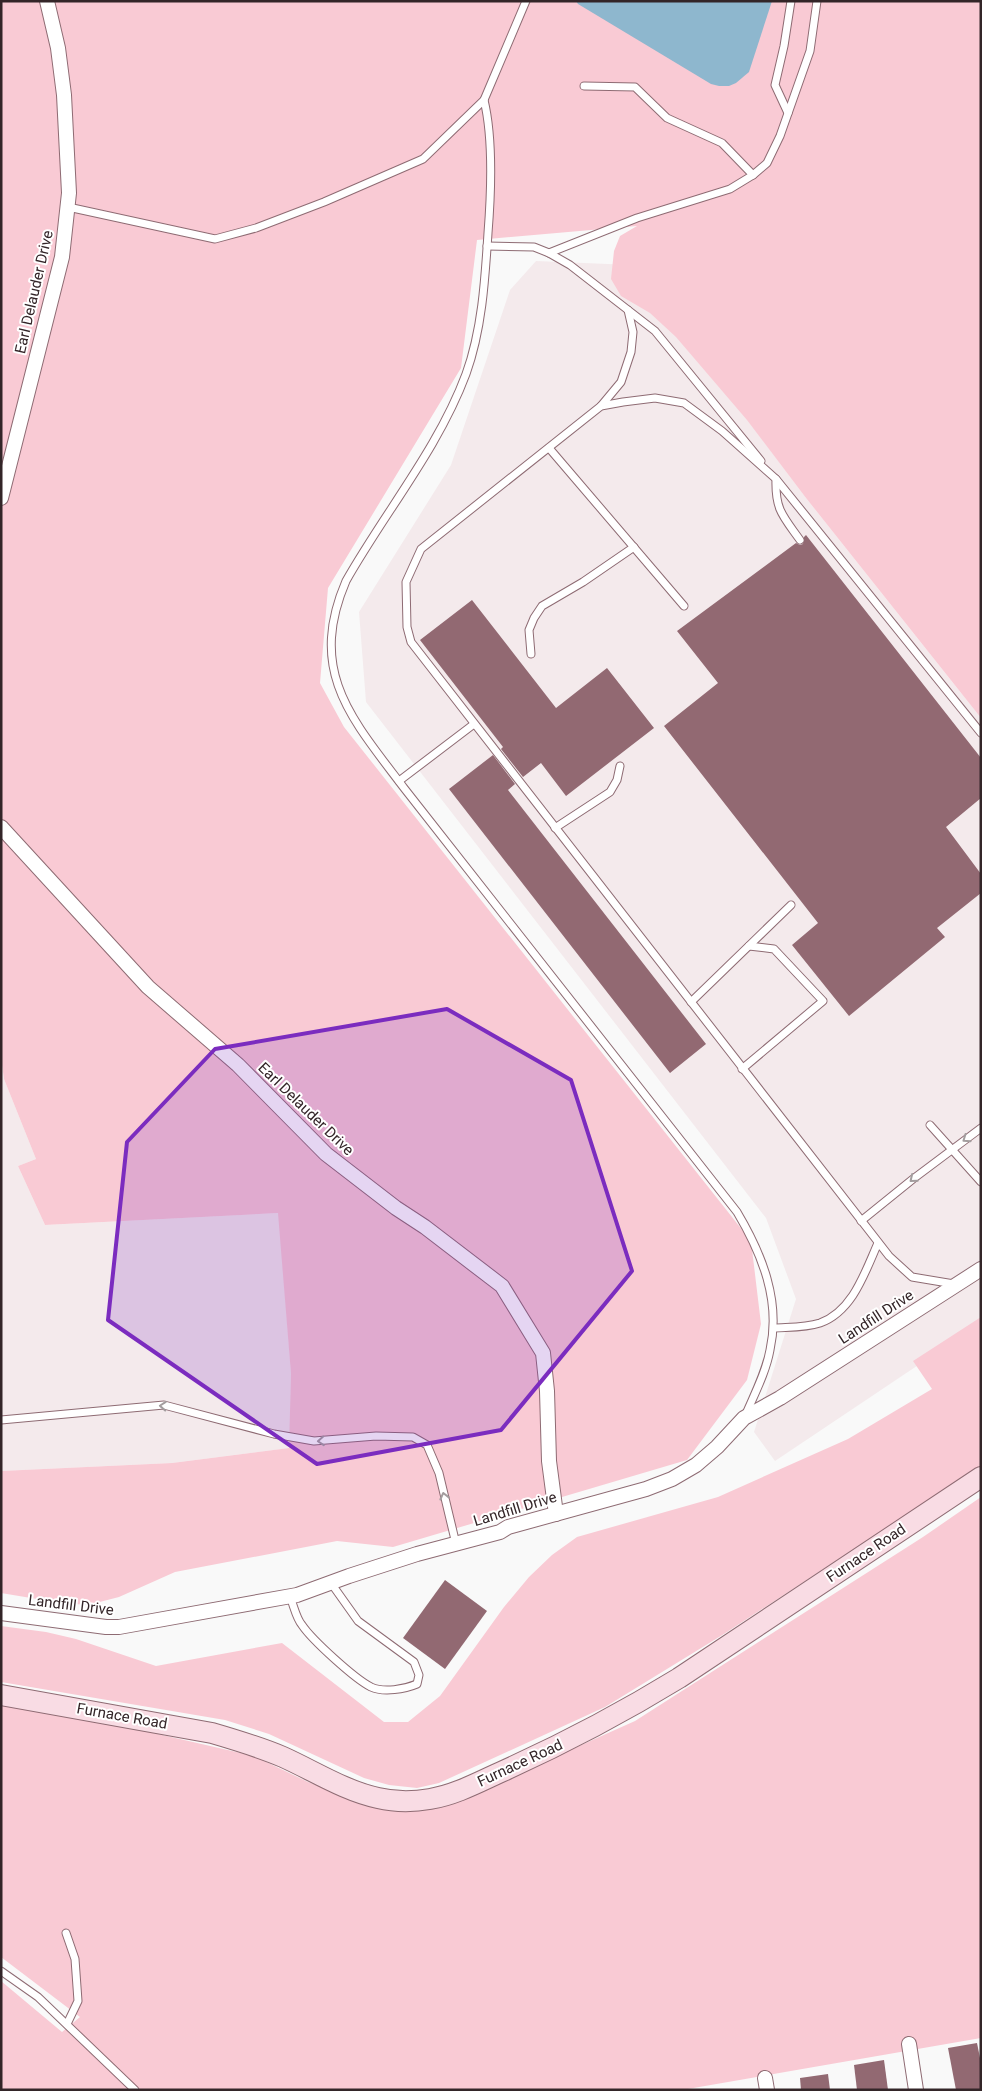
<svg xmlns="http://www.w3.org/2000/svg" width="982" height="2091" font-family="Roboto,sans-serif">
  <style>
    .built { fill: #f4eaec }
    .green { fill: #f9cad4 }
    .water { fill: #8eb7ce }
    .building { fill: #926972 }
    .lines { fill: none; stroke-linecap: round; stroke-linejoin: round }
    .service-casing { stroke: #8e6b73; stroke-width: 9 }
    .minor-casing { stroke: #8e6b73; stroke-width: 16 }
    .secondary-casing { stroke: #8e6b73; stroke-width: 22 }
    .service { stroke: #fff; stroke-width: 7 }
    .minor { stroke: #fff; stroke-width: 14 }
    .secondary { stroke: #f9dce4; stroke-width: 20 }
    .oneway { stroke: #a39d9e }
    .marked { fill: #7b2cbf; fill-opacity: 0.2; stroke: #7b2cbf; stroke-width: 4; stroke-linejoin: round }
    .labels { text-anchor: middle; stroke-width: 4; stroke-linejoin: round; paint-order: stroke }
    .street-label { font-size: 15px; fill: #332528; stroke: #fff }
  </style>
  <rect width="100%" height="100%" fill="#f9f9f9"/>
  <g class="built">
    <polygon points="536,261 632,265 806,498 981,718 981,1323 775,1461 754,1432 796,1299 766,1218 366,702 359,612 451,465 510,290"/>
    <polygon points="1,1058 4,1079 36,1159 18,1166 45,1225 279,1213 291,1374 290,1448 172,1463 1,1471"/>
  </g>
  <g class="green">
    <polygon points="1,1 981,1 981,718 806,498 747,420 676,337 650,313 621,296 611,279 614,251 620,236 637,226 477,240 461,368 328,588 320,683 344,727 751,1241 761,1324 747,1380 687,1460 393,1547 337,1541 175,1572 119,1597 88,1605 61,1603 1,1593 1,1471 172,1463 289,1448 291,1374 278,1213 45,1225 18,1166 36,1159 4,1079 1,1058"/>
    <polygon points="981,1317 981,1466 724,1634 605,1707 439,1783 417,1788 389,1785 364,1778 269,1734 225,1720 1,1682 1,1626 46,1632 76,1639 156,1666 282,1643 384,1722 408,1722 440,1696 504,1607 529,1577 552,1555 577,1537 718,1497 848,1439 932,1389 913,1361"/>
    <polygon points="981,1497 981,2038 682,2090 1,2090 1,1981 62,2032 80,2017 1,1957 1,1702 53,1710 254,1756 308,1782 370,1805 458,1800 635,1721 923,1537"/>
  </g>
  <polygon class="water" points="576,1 772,1 749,72 736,83 729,86 719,86 711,84 578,4"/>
  <g class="building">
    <polygon points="806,535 981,758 981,798 946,827 981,874 981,893 937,928 945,937 849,1016 792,945 818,923 664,726 718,683 677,631 796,543 800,545 803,544 804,537"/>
    <polygon points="472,600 556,708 607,668 654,728 566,796 541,763 523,777 501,749 503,747 420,640"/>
    <polygon points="493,755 515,784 508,790 706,1044 670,1073 449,789"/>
    <polygon points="445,1580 487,1611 445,1669 403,1638"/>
    <polygon points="977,2043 981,2063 981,2090 956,2090 948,2048"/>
    <polygon points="884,2060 888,2090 857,2090 854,2065"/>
    <polygon points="828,2074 830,2090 801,2090 800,2078"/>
  </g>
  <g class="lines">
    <defs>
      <g id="service">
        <path d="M 526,1 L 484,100 C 493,137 491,195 488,233 C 485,280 482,330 466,374 C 438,449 385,512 346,581 C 307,672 352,719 404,788 L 737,1212 C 762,1254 781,1301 770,1350 C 766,1372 755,1393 746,1414"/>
        <polyline points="584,86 635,87 667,118 722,143 753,175"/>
        <polyline points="788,113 775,85 784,46 791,1"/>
        <polyline points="68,207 215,239 256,228 324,202 423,159 484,100"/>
        <polyline points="487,246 534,247 549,253 570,265 655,331 761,461"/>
        <polyline points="549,253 637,218 730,189 753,175 767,163 780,136 810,51 817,1"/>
        <polyline points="601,406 621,382 631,352 633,332 628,310"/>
        <polyline points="549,448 684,606"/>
        <polyline points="776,479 981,733"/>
        <path d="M 800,540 C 783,516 775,510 776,479 L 722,431 L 684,403 L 655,398 L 623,402 L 601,406 L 421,549 L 406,582 L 407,627 L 411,642 L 889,1256 L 912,1277 L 954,1284"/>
        <polyline points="531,654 529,630 534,618 542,606 583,582 634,547"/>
        <polyline points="399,781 474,724"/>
        <polyline points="555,828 610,792 617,780 620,766"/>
        <polyline points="691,1002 791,905"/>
        <polyline points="742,1069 823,1001 774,949 749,946"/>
        <polyline points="930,1125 981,1182"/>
        <polyline points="861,1221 913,1179 981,1128"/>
        <path d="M 774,1328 C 789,1327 805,1328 820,1323 C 853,1311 865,1272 878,1243"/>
        <polyline points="1,1420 164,1405 274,1434 314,1441 376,1436 413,1437 427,1445 439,1473 456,1544"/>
        <path d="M 290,1597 C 294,1606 296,1618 302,1625 C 312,1640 355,1679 371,1687 C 384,1693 405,1689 417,1684 L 419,1675 L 414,1662 L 358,1621 L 331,1583"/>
        <polyline points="66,1933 75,1959 78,2001 67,2024"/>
        <polyline points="1,1971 38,1997 135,2090"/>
      </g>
      <g id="minor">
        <polyline points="1,498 62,257 69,193 64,95 58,48 47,1"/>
        <polyline points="1,827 148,987 238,1065 326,1154 396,1208 425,1227 502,1286 543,1353 547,1391 549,1461 556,1514"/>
        <polyline points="1,1613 106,1627 119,1627 297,1595 349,1576 417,1554 500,1532 508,1527 646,1489 672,1479 696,1465 717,1447 744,1418 780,1398 981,1269"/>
        <polyline points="909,2044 916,2090"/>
        <polyline points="765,2078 767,2090"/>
      </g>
      <path id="secondary" d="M 1,1695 L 212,1733 C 236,1740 260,1747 283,1757 C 314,1771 345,1791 378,1798 C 395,1802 413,1802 430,1799 C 455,1795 479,1782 501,1772 C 563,1744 622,1713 679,1678 L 981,1477"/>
    </defs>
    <use href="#service" class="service-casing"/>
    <use href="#minor" class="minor-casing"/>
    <use href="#secondary" class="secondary-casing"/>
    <use href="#service" class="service"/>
    <use href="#minor" class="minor"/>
    <use href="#secondary" class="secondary"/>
  </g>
  <defs><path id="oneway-chevron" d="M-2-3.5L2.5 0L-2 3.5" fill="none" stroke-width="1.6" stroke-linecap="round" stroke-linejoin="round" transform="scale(1.25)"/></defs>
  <g class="oneway">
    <use href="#oneway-chevron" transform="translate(966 1139) rotate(145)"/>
    <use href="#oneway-chevron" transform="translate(913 1179) rotate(141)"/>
    <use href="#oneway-chevron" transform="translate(163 1406) rotate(-176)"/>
    <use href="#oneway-chevron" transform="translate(321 1441) rotate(176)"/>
    <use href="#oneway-chevron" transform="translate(444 1496) rotate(-104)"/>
  </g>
  <path class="marked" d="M 447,1009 L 571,1080 L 632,1271 L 501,1430 L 317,1464 L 108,1320 L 127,1142 L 215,1049 Z"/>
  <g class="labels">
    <g class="street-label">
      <text transform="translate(34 292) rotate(-77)" y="5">Earl Delauder Drive</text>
      <text transform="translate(306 1109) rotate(44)" y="5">Earl Delauder Drive</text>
      <text transform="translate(876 1317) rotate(-33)" y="5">Landfill Drive</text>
      <text transform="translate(515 1509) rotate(-17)" y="5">Landfill Drive</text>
      <text transform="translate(866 1553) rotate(-34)" y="5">Furnace Road</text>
      <text transform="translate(71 1605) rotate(7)" y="5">Landfill Drive</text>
      <text transform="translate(122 1716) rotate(10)" y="5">Furnace Road</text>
      <text transform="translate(520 1763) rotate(-25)" y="5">Furnace Road</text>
    </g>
  </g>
  <rect width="982" height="2091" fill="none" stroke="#332528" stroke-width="5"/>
</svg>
